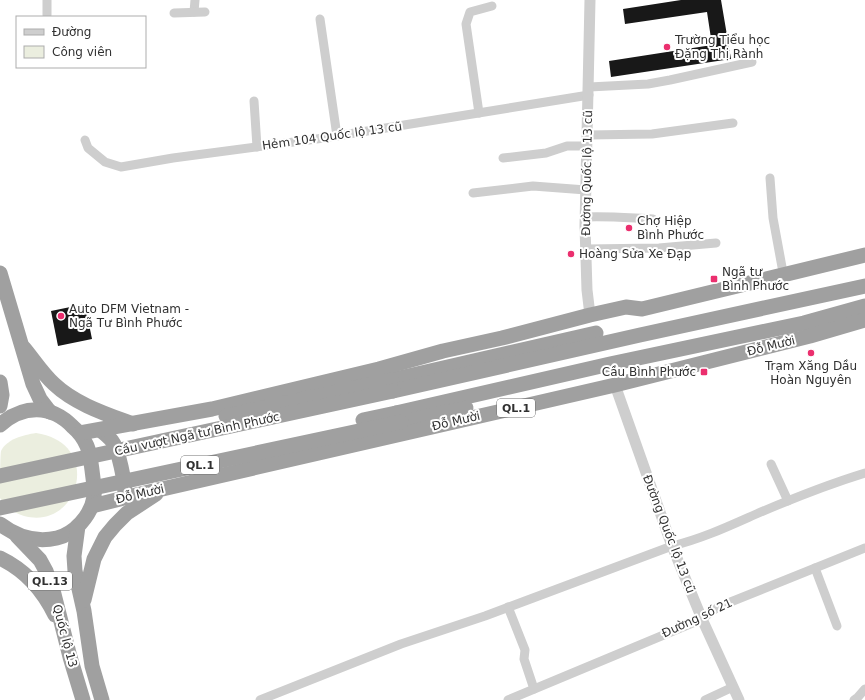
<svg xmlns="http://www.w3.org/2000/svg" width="865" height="700" font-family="'DejaVu Sans',sans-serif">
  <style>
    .green { fill: #ebeedf }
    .building { fill: #181818 }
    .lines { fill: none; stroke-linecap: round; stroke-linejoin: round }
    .minor { stroke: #cecece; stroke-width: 9 }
    .tertiary { stroke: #cecece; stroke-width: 11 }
    .trunk { stroke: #a0a0a0; stroke-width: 15 }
    .trunk-bridge { stroke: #a0a0a0; stroke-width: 15 }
    .poi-dot { fill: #eb2f6e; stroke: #fff; stroke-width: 1.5 }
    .labels { text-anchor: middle; stroke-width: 4; stroke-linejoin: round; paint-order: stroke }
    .shield { fill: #fff; stroke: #6f6f6f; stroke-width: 1 }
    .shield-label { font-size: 11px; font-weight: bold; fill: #313131 }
    .poi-label { font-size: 12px; fill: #313131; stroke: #fff; text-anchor: start }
    .street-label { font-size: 12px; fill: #313131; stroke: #fff }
  </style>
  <rect width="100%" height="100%" fill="#fff"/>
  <path class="green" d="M 36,433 C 104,443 79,531 24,516 C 14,513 6,507 0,498 C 0,489 0,457 1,451 C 7,439 23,435 36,433 Z"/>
  <g class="building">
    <polygon points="681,0 721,0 731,59 611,77 609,61 712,45 707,12 625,24 623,9"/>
    <polygon points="85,304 92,339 58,346 51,311"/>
  </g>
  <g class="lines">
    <g class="minor">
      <polyline points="47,0 47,15"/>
      <polyline points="194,12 195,0"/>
      <polyline points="174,13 205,12"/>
      <polyline points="320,19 337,136"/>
      <polyline points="589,87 648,84 670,80 752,62"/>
      <polyline points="254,101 257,147"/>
      <polyline points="479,113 466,24 470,12 492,6"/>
      <polyline points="588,135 652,134 733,123"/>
      <polyline points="85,140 88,148 105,162 121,167 173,158 324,138 589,95"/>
      <polyline points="503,158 546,153 567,146 587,146"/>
      <polyline points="770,178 773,218 782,267"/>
      <polyline points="473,193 533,186 586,190"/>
      <path d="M 586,217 C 608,216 630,218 653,219"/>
      <polyline points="586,249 659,248 716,243"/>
      <polyline points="771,464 788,501"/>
      <polyline points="815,568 837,626"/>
      <polyline points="508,607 525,650 524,659 534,689"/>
      <path d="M 260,700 L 401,644 L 485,616 L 672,546 C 701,539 727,527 754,515 C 791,499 826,485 865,473"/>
      <polyline points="508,700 702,619 718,607 865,548"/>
      <polyline points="705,700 733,687"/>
      <polyline points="854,700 858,697 865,689"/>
    </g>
    <g class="tertiary">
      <polyline points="590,0 585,226 587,290 590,315"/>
      <polyline points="615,385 672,546 702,619 739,700"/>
    </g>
    <g class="trunk">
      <polyline points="0,273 33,384 40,399 50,412"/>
      <path d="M 24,348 C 34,360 42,373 54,384 C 75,404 106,414 133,424"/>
      <polyline points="391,380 596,333"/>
      <polyline points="0,382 2,395 0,406"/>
      <polyline points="393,391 640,335 865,286"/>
      <polyline points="396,413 610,364 804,323 865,306"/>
      <polyline points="401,422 466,408"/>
      <path d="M 0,425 C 23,405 51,404 73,427 C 79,432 84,439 87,446 C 90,453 91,463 92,470 C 93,479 95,489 94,497 C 91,516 74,534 57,538 C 35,543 17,537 0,524"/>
      <path d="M 100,430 C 104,433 109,437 112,441 C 119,450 125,483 125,494"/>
      <polyline points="80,433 212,409 379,369 443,351 502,338 590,315 626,307 642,309 865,255"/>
      <polyline points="92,506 136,495 615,385 810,336 865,320"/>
      <polyline points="78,526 74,556 75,571 84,611 92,666 102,700"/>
      <polyline points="17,536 40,560 46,571 54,594 70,657 83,700"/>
      <path d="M 0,558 C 25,570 43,590 55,615"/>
      <polyline points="84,600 94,559 105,537 115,525 127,513 156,494"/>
    </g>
    <g class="trunk-bridge">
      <polyline points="226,416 391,380"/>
      <polyline points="363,420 396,413"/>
      <polyline points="0,476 393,391"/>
      <polyline points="0,508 401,422"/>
    </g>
  </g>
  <g class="poi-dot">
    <circle cx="667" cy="47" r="4"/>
    <circle cx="629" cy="228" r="4"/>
    <circle cx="571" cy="254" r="4"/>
    <rect x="710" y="275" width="8" height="8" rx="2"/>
    <circle cx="61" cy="316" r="4"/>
    <circle cx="811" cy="353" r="4"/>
    <rect x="700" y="368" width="8" height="8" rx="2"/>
  </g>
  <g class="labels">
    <g class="shield">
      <rect x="497" y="399" width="38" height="18" rx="3"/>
      <rect x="181" y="456" width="38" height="18" rx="3"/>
      <rect x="28" y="572" width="44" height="18" rx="3"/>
    </g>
    <g class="shield-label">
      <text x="516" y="412">QL.1</text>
      <text x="200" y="469">QL.1</text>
      <text x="50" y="585">QL.13</text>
    </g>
    <g class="poi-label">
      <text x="675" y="44">Trường Tiểu học<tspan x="675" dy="14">Đặng Thị Rành</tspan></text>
      <text x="637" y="225">Chợ Hiệp<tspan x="637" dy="14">Bình Phước</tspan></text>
      <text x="579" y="258">Hoàng Sửa Xe Đạp</text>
      <text x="722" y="276">Ngã tư<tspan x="722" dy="14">Bình Phước</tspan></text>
      <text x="69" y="313">Auto DFM Vietnam -<tspan x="69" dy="14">Ngã Tư Bình Phước</tspan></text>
      <text x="811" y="370" text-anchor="middle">Trạm Xăng Dầu<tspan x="811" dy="14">Hoàn Nguyên</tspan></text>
      <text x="696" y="376" text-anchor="end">Cầu Bình Phước</text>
    </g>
    <g class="street-label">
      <text transform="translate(332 136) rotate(-8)" y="4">Hẻm 104 Quốc lộ 13 cũ</text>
      <text transform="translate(587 173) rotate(-89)" y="4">Đường Quốc lộ 13 cũ</text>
      <text transform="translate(771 346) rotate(-14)" y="4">Đỗ Mười</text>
      <text transform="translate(456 421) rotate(-13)" y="4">Đỗ Mười</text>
      <text transform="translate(197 434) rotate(-12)" y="4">Cầu vượt Ngã tư Bình Phước</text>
      <text transform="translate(140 494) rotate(-13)" y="4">Đỗ Mười</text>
      <text transform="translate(669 534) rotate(69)" y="4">Đường Quốc lộ 13 cũ</text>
      <text transform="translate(697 618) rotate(-25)" y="4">Đường số 21</text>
      <text transform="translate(65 636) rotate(75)" y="4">Quốc lộ 13</text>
    </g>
  </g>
  <rect x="16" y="16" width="130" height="52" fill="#ffffff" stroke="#adadad"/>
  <rect x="24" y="29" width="20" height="6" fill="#cecece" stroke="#adadad"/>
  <text x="52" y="36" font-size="12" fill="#313131">Đường</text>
  <rect x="24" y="46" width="20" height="12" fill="#ebeedf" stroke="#adadad"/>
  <text x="52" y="56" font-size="12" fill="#313131">Công viên</text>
</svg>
